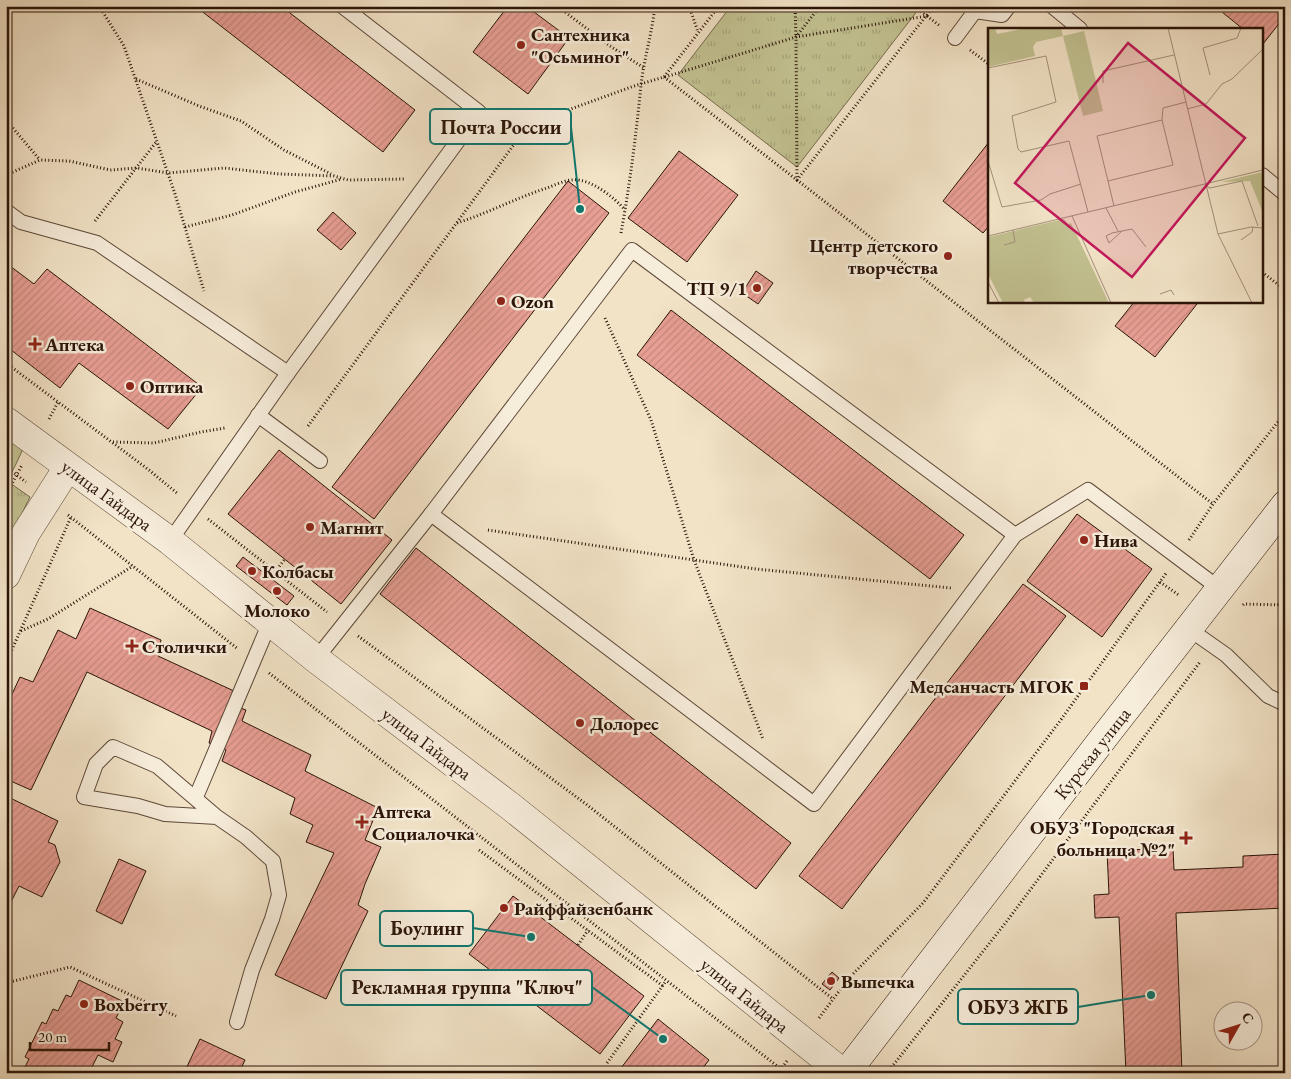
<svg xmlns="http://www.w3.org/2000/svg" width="1291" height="1079" font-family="'EB Garamond',serif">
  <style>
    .park { fill: url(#park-tufts); stroke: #766a4c }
    .building { fill: url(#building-hatch); stroke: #2b1408 }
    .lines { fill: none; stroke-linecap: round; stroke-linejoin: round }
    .lane-casing { stroke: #5d4838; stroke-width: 16 }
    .street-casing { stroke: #5d4838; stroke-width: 29 }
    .secondary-casing { stroke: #2b1408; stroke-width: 29 }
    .path { stroke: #2b1408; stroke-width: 3; stroke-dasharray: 1 2.5; stroke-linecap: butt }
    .lane { stroke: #f7eddb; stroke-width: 14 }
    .street { stroke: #f7eddb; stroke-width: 28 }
    .secondary { stroke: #f7eddb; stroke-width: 28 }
    .poi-dot { fill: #8f2418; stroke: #f7eddb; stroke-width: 2 }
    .labels { text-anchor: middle; stroke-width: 5; stroke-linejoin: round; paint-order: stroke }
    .poi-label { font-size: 19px; font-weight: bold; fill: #2b1408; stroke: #f7eddb; text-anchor: start }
    .street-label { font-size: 19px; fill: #2b1408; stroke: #f7eddb }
    .inset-road { fill: none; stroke: #a2907b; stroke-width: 1 }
    .view { fill: #c2185b; fill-opacity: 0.15; stroke: #c2185b; stroke-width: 2.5 }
    .inset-edge { fill: none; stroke: #2b1408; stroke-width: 2.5 }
    .leader { fill: none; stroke: #0f766e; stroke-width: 2 }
    .callout-dot { fill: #0f766e; stroke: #f7eddb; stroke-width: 2 }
    .callout { fill: #f7eddb; stroke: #0f766e; stroke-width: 2 }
    .callout-label { font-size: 20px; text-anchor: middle; font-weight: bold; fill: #2b1408 }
  </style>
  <defs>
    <pattern id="park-tufts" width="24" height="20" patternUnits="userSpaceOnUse" patternTransform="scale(1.25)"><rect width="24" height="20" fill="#c2c191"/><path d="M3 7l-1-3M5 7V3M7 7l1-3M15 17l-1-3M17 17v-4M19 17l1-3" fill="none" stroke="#a7a57c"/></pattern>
    <pattern id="building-hatch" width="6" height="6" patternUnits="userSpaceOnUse" patternTransform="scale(1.25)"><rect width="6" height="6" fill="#e79e93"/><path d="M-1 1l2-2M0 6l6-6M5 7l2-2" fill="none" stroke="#c6877d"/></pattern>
  </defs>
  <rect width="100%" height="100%" fill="#f2e3c7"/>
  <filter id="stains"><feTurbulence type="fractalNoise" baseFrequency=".004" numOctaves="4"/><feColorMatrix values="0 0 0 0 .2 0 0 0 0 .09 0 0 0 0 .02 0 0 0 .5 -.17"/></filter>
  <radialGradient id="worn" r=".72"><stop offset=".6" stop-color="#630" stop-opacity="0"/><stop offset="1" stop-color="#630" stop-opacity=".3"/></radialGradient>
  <g class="park">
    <polygon points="731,6 921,6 797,167 678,75"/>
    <polygon points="6,430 16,438 22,451 15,466 7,481 30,497 6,546"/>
  </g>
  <g class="building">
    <polygon points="195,6 281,6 415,110 383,152"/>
    <polygon points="508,6 526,6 569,38 528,94 473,52"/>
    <polygon points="1226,6 1285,6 1285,16 1263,44 1262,29 1243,29 1222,12"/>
    <polygon points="989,142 990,225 983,233 943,201"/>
    <polygon points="679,151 738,195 687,262 628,218"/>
    <polygon points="568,181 609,213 374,519 332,487"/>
    <polygon points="333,212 356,233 341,250 317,230"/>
    <polygon points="6,263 34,284 47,269 202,387 168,429 79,363 60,388 6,346"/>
    <polygon points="756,271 773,283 758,304 742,293"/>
    <polygon points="1135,301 1194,301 1197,304 1155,357 1115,326"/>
    <polygon points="671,310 964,535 930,579 637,355"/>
    <polygon points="279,450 392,540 341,604 228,514"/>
    <polygon points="1077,514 1152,569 1102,637 1027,581"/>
    <polygon points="416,548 791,843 756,889 380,594"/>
    <polygon points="243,557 294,596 287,605 236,566"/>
    <polygon points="1023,584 1066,616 842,909 799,876"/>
    <polygon points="90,608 161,640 158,656 234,691 230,704 246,710 242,721 311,755 305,771 378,808 365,840 381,847 365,884 358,905 368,911 326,999 275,975 334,853 306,842 313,825 290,814 295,798 222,761 226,750 209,743 212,731 87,672 31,790 6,779 6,707 20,677 33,682 58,630 76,639"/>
    <polygon points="6,796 58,821 48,842 55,845 60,862 42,897 19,886 6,912"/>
    <polygon points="1173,848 1174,870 1243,867 1243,856 1285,854 1285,908 1176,913 1182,1073 1126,1073 1119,917 1095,918 1094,895 1109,894 1107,851"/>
    <polygon points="119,859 146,871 122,924 96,911"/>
    <polygon points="513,896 644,996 600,1054 469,954"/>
    <polygon points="832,972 839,978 830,990 822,984"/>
    <polygon points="79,980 124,1002 116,1018 123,1022 115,1039 122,1042 113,1062 98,1055 89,1073 22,1073 29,1059 25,1057 42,1022 46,1024 53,1009 58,1011 66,995 71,997"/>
    <polygon points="658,1019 709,1060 699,1073 618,1072"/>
    <polygon points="200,1039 245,1060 239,1073 184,1073"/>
  </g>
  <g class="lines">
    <defs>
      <g id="lane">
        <polyline points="1052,6 1080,29"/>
        <polyline points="955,38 975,11 1002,15 1009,6"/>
        <polyline points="1262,175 1285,194"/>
        <polyline points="6,211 21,222 97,243 288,373"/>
        <polyline points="258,415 320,461"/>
        <polyline points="431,514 632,250 1015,535"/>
        <polyline points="170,541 288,373 479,112 342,6"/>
        <polyline points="1189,629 1226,655 1268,696 1285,704"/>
        <polyline points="316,659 431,514 814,804 1015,535 1088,490 1220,589"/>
        <polyline points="196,797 270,622"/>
        <polyline points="217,817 165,814 138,806 84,797 96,764 113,747 157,766 217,817 246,837 273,861 279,895 272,919 252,970 237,1022"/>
      </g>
      <g id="street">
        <polyline points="6,421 170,541 316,659 510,806 843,1073"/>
        <polyline points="6,575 26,533 68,467"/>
      </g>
      <polyline id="secondary" points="846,1073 1105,736 1285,505"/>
    </defs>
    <use href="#lane" class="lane-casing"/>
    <use href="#street" class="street-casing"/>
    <use href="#secondary" class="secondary-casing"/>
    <g class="path">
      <polyline points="99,6 124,46 175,194 204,291"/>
      <polyline points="557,6 610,46 644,68"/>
      <polyline points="689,6 698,32"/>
      <polyline points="795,6 796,36"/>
      <polyline points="820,6 796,37 797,180 1213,504"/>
      <polyline points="927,16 940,26"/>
      <polyline points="970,50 990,65"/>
      <polyline points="664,77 797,180 934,6"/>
      <polyline points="665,77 796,37 927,16 914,6"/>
      <polyline points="136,79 199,106 241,121 284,150 331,174"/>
      <polyline points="499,113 557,114 634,86 664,77 719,6"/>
      <polyline points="6,120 40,160"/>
      <polyline points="496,124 517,140"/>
      <polyline points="6,175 40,160 69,161 110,170 137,168 168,173 224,168 279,174 334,176 348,180 404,179"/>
      <polyline points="95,221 157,141"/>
      <path d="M 457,223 C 488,213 516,198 547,188 C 555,185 565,180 573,180 C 590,178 615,198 625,210"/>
      <polyline points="185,227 232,215 295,192 342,179"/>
      <path d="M 621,233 C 630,184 636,135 641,85 C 644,59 652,33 655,6"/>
      <polyline points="1262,272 1285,290"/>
      <polyline points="605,318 651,420 694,560 763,739"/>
      <polyline points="6,363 149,470 178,494"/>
      <polyline points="49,419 58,402"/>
      <polyline points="308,426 537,113"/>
      <polyline points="113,442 154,443 201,432 225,428"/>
      <polyline points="6,467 26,482"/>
      <polyline points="6,495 22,465"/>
      <polyline points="68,515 238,649"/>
      <polyline points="208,519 327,612"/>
      <polyline points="488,530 756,569 951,588"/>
      <polyline points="1189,540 1213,504 1285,413"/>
      <polyline points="275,572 285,559"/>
      <polyline points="1160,582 1180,596"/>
      <polyline points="1243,605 1244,604 1285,605"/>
      <polyline points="1278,605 1285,596"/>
      <polyline points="21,631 48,619 133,566"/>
      <polyline points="358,636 586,804 833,999"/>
      <polyline points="6,663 71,517"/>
      <polyline points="269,673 781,1069"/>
      <polyline points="479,850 663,986"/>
      <polyline points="578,945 588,930"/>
      <polyline points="6,983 70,967 176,1016"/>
      <polyline points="819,1018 849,978 923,903 1060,721 1167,572"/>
      <polyline points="607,1063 666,981"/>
      <polyline points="778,1073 787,1061"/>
      <polyline points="887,1073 1007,921 1200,662"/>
    </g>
    <use href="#lane" class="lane"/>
    <use href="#street" class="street"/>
    <use href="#secondary" class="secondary"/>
  </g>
  <g class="poi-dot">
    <circle cx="521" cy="45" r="5"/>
    <circle cx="948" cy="256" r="5"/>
    <circle cx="757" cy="288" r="5"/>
    <circle cx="501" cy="301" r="5"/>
    <path d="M32.5 336.5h5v5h5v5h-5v5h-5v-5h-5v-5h5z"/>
    <circle cx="130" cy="386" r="5"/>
    <circle cx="310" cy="527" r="5"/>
    <circle cx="1084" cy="540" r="5"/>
    <circle cx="252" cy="571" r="5"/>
    <circle cx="277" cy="591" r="5"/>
    <path d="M129.5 638.5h5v5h5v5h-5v5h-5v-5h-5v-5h5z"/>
    <rect x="1079" y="681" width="10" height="10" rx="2.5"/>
    <circle cx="580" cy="723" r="5"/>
    <path d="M359.5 814.5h5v5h5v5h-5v5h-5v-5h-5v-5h5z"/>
    <path d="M1183.5 830.5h5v5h5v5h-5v5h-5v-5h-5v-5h5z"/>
    <circle cx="504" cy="908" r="5"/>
    <circle cx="831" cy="981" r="5"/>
    <circle cx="84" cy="1004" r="5"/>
  </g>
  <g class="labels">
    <g class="poi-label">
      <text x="531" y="41">Сантехника<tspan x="531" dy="22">"Осьминог"</tspan></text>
      <text x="938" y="252" text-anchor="end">Центр детского<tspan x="938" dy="22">творчества</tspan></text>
      <text x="747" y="295" text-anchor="end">ТП 9/1</text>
      <text x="511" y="308">Ozon</text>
      <text x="45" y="351">Аптека</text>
      <text x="140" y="393">Оптика</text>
      <text x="320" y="534">Магнит</text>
      <text x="1094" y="547">Нива</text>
      <text x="262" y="578">Колбасы</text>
      <text x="277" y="617" text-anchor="middle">Молоко</text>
      <text x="142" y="653">Столички</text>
      <text x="1074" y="693" text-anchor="end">Медсанчасть МГОК</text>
      <text x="590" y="730">Долорес</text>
      <text x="372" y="818">Аптека<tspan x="372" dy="22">Социалочка</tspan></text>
      <text x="1175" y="834" text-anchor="end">ОБУЗ "Городская<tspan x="1175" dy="22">больница №2"</tspan></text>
      <text x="514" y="915">Райффайзенбанк</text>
      <text x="841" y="988">Выпечка</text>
      <text x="94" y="1011">Boxberry</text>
    </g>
    <g class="street-label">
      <text transform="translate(107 495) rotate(36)" y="7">улица Гайдара</text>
      <text transform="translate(427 743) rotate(37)" y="7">улица Гайдара</text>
      <text transform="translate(1092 753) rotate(-52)" y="7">Курская улица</text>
      <text transform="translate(745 995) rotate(39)" y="7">улица Гайдара</text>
    </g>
  </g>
  <g transform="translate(988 28)">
    <rect width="275" height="275" fill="#f2e3c7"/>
    <path d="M 0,0 L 7,0 L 9,6 L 38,0 L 73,0 L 75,8 L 48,14 L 45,19 L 47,28 L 0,39 ZM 275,144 L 275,185 L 262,153 L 233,154 Z" fill="#c2c191"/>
    <path d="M 96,3 L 115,83 L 95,88 L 75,8 ZM 76,191 L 80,196 L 83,195 L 121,275 L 46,275 L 42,269 L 36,272 L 37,275 L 15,275 L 0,246 L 0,209 Z" fill="#c2c191"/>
    <path class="inset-road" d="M 180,0 L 230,206 L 264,275M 0,40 L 58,28 L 68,74 L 24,88 L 30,121 L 33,124 L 81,113 L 100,184M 222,47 L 215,20 L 249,10 L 253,0M 115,55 L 115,43 L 186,27M 199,81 L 218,76 L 234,56 L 244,51 L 275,21M 0,133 L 14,179 L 53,172 L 62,166 L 93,156M 120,153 L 109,108 L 174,92M 218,158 L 222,160 L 254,153 L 270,198M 126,178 L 120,153 L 185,137 L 174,92 L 175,80 L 198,74M 118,180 L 130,203M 84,188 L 123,275M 134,203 L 121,215 L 118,208 L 124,205 L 144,201 L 158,219M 230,206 L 263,199 L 275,200M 0,208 L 275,142M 253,212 L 264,204 L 265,199M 16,217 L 27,214 L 25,202M 0,254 L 11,275M 172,266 L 183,262 L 186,267"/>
    <path class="view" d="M 140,15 L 257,110 L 144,249 L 27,155 Z"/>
    <rect width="275" height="275" class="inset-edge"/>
  </g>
  <path class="leader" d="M580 209L571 127M531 937L473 928M663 1039L592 987M1151 995L1078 1007"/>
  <g class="callout-dot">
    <circle cx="580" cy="209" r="5"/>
    <circle cx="531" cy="937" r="5"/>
    <circle cx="663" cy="1039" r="5"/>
    <circle cx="1151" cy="995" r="5"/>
  </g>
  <g class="callout">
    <rect x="430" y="109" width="141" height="35" rx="5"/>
    <rect x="380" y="911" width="93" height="35" rx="5"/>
    <rect x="341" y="970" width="251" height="35" rx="5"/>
    <rect x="958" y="989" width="120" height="35" rx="5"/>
  </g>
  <g class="callout-label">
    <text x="501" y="134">Почта России</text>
    <text x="427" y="935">Боулинг</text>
    <text x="467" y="994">Рекламная группа "Ключ"</text>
    <text x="1018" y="1014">ОБУЗ ЖГБ</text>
  </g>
  <rect width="1291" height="1079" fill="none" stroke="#f2e3c7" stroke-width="25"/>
  <rect x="8" y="8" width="1276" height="1064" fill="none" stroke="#2b1408" stroke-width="2.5"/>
  <rect x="12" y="12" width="1266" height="1054" fill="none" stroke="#2b1408"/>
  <g transform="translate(1238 1026) rotate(51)"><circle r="24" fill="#f7eddb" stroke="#a59687"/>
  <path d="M0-4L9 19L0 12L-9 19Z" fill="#8f2418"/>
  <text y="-8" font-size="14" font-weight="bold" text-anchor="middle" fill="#2b1408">С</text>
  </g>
  <path d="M30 1042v8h79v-8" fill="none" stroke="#2b1408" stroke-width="2.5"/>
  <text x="38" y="1042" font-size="15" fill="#2b1408" stroke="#f7eddb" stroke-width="4" paint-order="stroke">20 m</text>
  <rect width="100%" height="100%" filter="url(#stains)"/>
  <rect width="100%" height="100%" fill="url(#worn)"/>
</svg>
